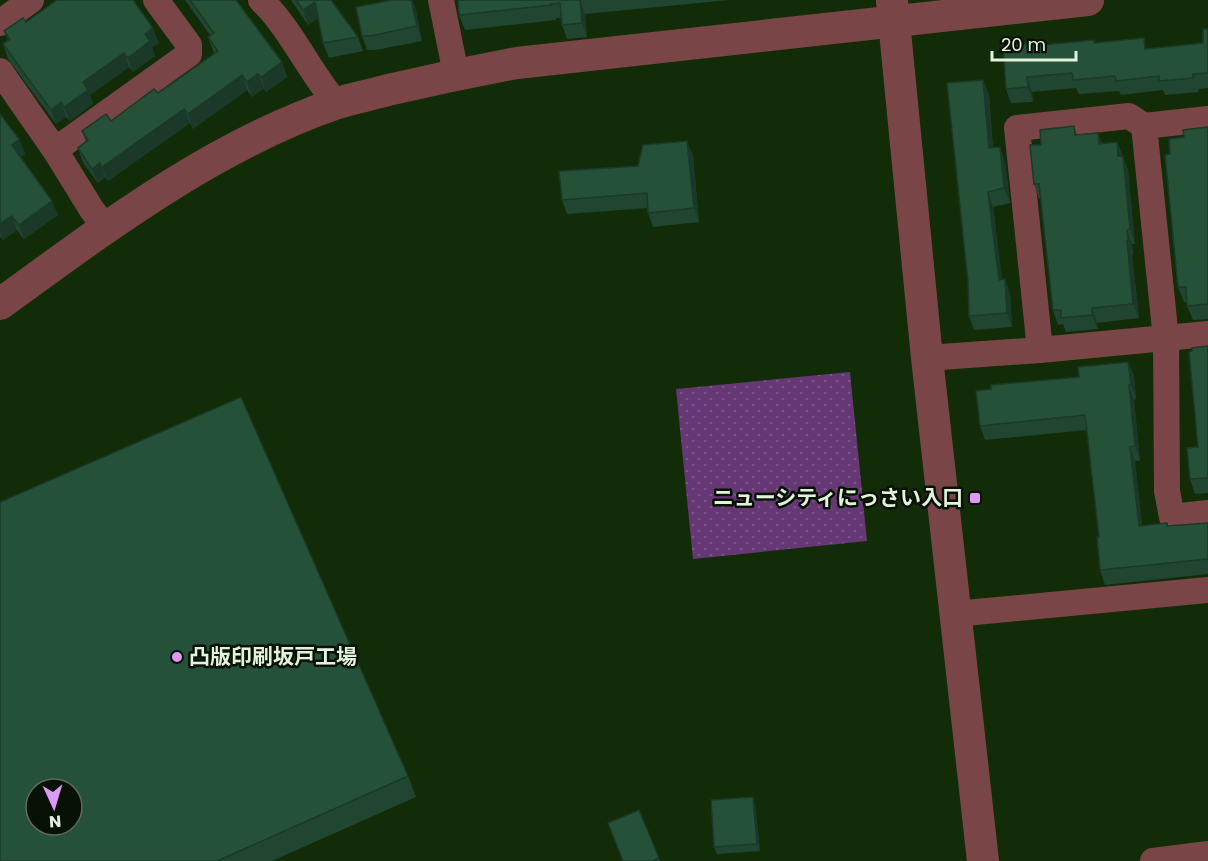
<svg xmlns="http://www.w3.org/2000/svg" width="1208" height="861" font-family="Poppins,'Noto Sans JP',sans-serif">
  <style>
    .park { fill: url(#park-dots) }
    .lines { fill: none; stroke-linecap: round; stroke-linejoin: round }
    .minor { stroke: #7a4547; stroke-width: 26 }
    .tertiary { stroke: #7a4547; stroke-width: 32 }
    .wall { fill: #204631 }
    .shaded-wall { fill: #1a3928 }
    .building { fill: #255139; stroke: #1a3928; stroke-width: 1.5; fill-rule: evenodd }
    .poi-dot { fill: #dd99f3; stroke: #071104; stroke-width: 2 }
    .labels { text-anchor: middle; stroke-width: 5; stroke-linejoin: round; paint-order: stroke }
    .poi-label { font-size: 21px; font-weight: bold; fill: #e2f2dc; stroke: #071104; text-anchor: end }
  </style>
  <defs>
    <pattern id="park-dots" width="8" height="8" patternUnits="userSpaceOnUse" patternTransform="scale(1.5)"><rect width="8" height="8" fill="#653774"/><path d="M2 2h.1M6 6h.1" fill="none" stroke="#7b5487" stroke-width="1.8" stroke-linecap="round"/></pattern>
  </defs>
  <rect width="100%" height="100%" fill="#122c07"/>
  <polygon class="park" points="850,372 867,541 693,559 676,389"/>
  <g class="lines">
    <g class="minor">
      <path d="M 261,0 C 291,29 309,71 336,103"/>
      <polyline points="441,0 456,74"/>
      <polyline points="0,23 31,0"/>
      <polyline points="0,71 55,150 92,210 106,228"/>
      <polyline points="1144,126 1166,339 1167,491 1172,517 1208,513"/>
      <polyline points="55,150 189,54 189,45 156,0"/>
      <polyline points="1040,350 1017,128 1129,116 1144,126 1208,119"/>
      <polyline points="927,358 1040,350 1208,334"/>
      <polyline points="955,614 1208,590"/>
      <polyline points="1153,861 1208,854"/>
    </g>
    <g class="tertiary">
      <polyline points="892,1 927,358 983,861"/>
      <path d="M 0,304 C 105,228 211,147 335,104 C 352,98 371,95 388,90 C 431,80 474,71 517,63 L 1088,0"/>
    </g>
  </g>
  <g class="wall">
    <polygon points="185,0 236,0 282,62 287,77 266,92 264,88 252,97 247,90 193,129 190,123 108,181 105,177 98,183 83,163 78,148 86,142 82,131 111,121 158,93 214,53 208,37 210,35"/>
    <polygon points="291,0 331,0 358,37 363,51 329,58 323,43 318,18 308,25"/>
    <polygon points="392,0 412,0 416,11 422,41 376,50 367,50 362,36"/>
    <polygon points="458,0 729,0 585,14 587,37 567,39 562,25 561,18 556,18 556,20 465,30 459,15"/>
    <polygon points="134,1 159,43 152,47 155,56 133,72 129,67 90,95 93,104 70,121 66,117 56,124 8,59 3,44 8,40 4,31"/>
    <polygon points="1208,29 1208,88 1198,89 1199,92 1165,95 1163,90 1121,95 1119,91 1079,94 1076,88 1032,92 1033,102 1011,103 1006,89 1094,40 1095,43 1148,49 1203,43"/>
    <polygon points="989,94 993,148 1005,162 1010,203 993,207 1002,279 1005,279 1010,294 1012,327 974,330 969,316"/>
    <polygon points="0,114 19,139 25,154 21,157 58,215 24,239 17,230 3,240 1,237 0,238"/>
    <polygon points="1074,126 1077,135 1098,133 1102,144 1117,142 1128,170 1135,244 1132,244 1133,255 1132,255 1139,318 1097,323 1098,329 1066,332 1063,324 1058,325 1053,310 1041,199 1039,199 1034,184 1041,145"/>
    <polygon points="1208,127 1208,319 1193,320 1187,306 1187,302 1184,302 1178,287 1170,154 1184,137"/>
    <polygon points="693,155 699,222 653,227 648,213 648,208 567,214 562,200 638,166"/>
    <polygon points="1208,346 1208,493 1195,494 1190,479 1198,447 1192,351"/>
    <polygon points="1128,362 1134,376 1136,399 1134,400 1140,461 1135,461 1142,526 1167,523 1168,526 1208,523 1208,574 1105,585 1100,570 1099,537 1087,430 985,440 980,426 991,389 1079,377"/>
    <polygon points="408,776 416,797 272,861 0,861"/>
    <polygon points="755,804 760,851 717,854 714,847"/>
    <polygon points="639,810 660,861 623,861 613,837 608,823"/>
  </g>
  <g class="shaded-wall">
    <polygon points="411,0 416,11 422,41 417,26"/>
    <polygon points="580,0 585,14 587,37 582,23"/>
    <polygon points="315,2 320,16 308,25 303,10"/>
    <polygon points="153,28 159,43 152,47 155,56 133,72 128,58 145,34"/>
    <polygon points="124,53 129,67 90,95 93,104 70,121 64,107 83,82"/>
    <polygon points="282,62 287,77 266,92 261,77"/>
    <polygon points="258,74 264,88 252,97 247,82"/>
    <polygon points="242,75 247,90 193,129 188,114"/>
    <polygon points="1027,77 1032,92 1033,102 1028,87"/>
    <polygon points="983,80 989,94 994,163 989,148"/>
    <polygon points="61,102 66,117 56,124 51,110"/>
    <polygon points="184,109 190,123 108,181 102,167"/>
    <polygon points="1098,133 1104,147 1099,144"/>
    <polygon points="19,139 25,154 17,159 12,145"/>
    <polygon points="687,141 693,155 699,222 694,208"/>
    <polygon points="1117,142 1122,157 1118,156"/>
    <polygon points="1000,147 1005,162 1010,203 1004,188"/>
    <polygon points="1123,156 1128,170 1135,244 1130,229"/>
    <polygon points="100,163 105,177 98,183 92,169"/>
    <polygon points="988,192 993,207 1004,294 999,280"/>
    <polygon points="52,201 58,215 24,239 19,225"/>
    <polygon points="12,216 17,230 3,240 0,231 0,224"/>
    <polygon points="1127,230 1132,244 1133,255 1128,241"/>
    <polygon points="1127,241 1132,255 1139,318 1133,304"/>
    <polygon points="1005,279 1010,294 1012,327 1007,313"/>
    <polygon points="1092,308 1097,323 1098,329 1092,315"/>
    <polygon points="1128,362 1134,376 1136,399 1131,385"/>
    <polygon points="1129,385 1134,400 1140,461 1135,446"/>
    <polygon points="1130,447 1135,461 1144,541 1139,526"/>
    <polygon points="753,797 755,804 760,851 757,844"/>
  </g>
  <g class="building">
    <polygon points="57,0 133,0 153,28 145,34 150,41 128,58 124,53 83,82 88,90 64,107 61,102 51,110 3,44 10,39 4,31 23,18 26,22"/>
    <polygon points="190,0 236,0 282,62 261,77 258,74 247,82 242,75 188,114 184,109 102,167 100,163 92,169 78,148 88,140 82,131 106,114 111,121 154,89 158,93 218,51 208,37 214,33"/>
    <polygon points="296,0 331,0 358,37 323,43 315,2 303,10"/>
    <polygon points="392,0 411,0 417,26 371,36 362,36 356,7"/>
    <polygon points="458,0 580,0 582,23 562,25 560,3 551,4 551,5 459,15"/>
    <polygon points="1203,29 1208,29 1208,73 1193,74 1193,78 1159,81 1159,76 1116,81 1115,76 1073,80 1072,73 1027,77 1028,87 1006,89 1003,46 1042,42 1042,45 1094,40 1094,43 1144,38 1145,49 1203,43"/>
    <polygon points="983,80 989,148 1000,147 1004,188 988,192 999,280 1005,279 1007,313 969,316 968,282 947,83"/>
    <polygon points="0,114 19,139 12,145 52,201 19,225 12,216 0,224"/>
    <polygon points="1074,126 1075,135 1098,133 1099,144 1117,142 1118,156 1123,156 1130,229 1127,230 1128,241 1127,241 1133,304 1092,308 1092,315 1061,318 1061,310 1053,310 1039,184 1034,184 1030,145 1041,145 1040,130"/>
    <polygon points="1208,127 1208,304 1187,306 1186,287 1178,287 1165,155 1170,154 1169,139 1184,137 1183,130"/>
    <polygon points="687,141 694,208 648,213 647,193 562,200 559,171 638,166 643,145"/>
    <polygon points="1208,346 1208,478 1190,479 1187,448 1198,447 1189,352 1192,351 1192,348"/>
    <polygon points="1128,362 1131,385 1129,385 1135,446 1130,447 1139,526 1167,523 1167,526 1208,523 1208,559 1100,570 1097,537 1099,537 1085,415 980,426 976,391 991,389 991,385 1079,377 1078,367"/>
    <path d="M 241,397 L 408,776 L 217,861 L 0,861 L 0,502 ZM 36,789 L 72,789 L 72,825 L 36,825 Z"/>
    <polygon points="753,797 757,844 714,847 711,800"/>
    <polygon points="639,810 659,858 652,861 623,861 608,823"/>
  </g>
  <g class="poi-dot">
    <rect x="969" y="492" width="12" height="12" rx="3"/>
    <circle cx="177" cy="657" r="6"/>
  </g>
  <g class="labels">
    <g class="poi-label">
      <text x="963" y="505">ニューシティにっさい入口</text>
      <text x="189" y="664" text-anchor="start">凸版印刷坂戸工場</text>
    </g>
  </g>
  <g transform="translate(54 807) rotate(176)"><circle r="28" fill="#071104" stroke="#5f6b5a" stroke-width="1.5"/>
  <path d="M0-4.5L10 22L0 15L-10 22Z" fill="#dd99f3"/>
  <text y="-9" font-size="16" font-weight="bold" text-anchor="middle" fill="#e2f2dc">N</text>
  </g>
  <path d="M992 51v9h84v-9" fill="none" stroke="#e2f2dc" stroke-width="3"/>
  <text x="1001" y="51" font-size="18" fill="#e2f2dc" stroke="#071104" stroke-width="4.5" paint-order="stroke">20 m</text>
</svg>
